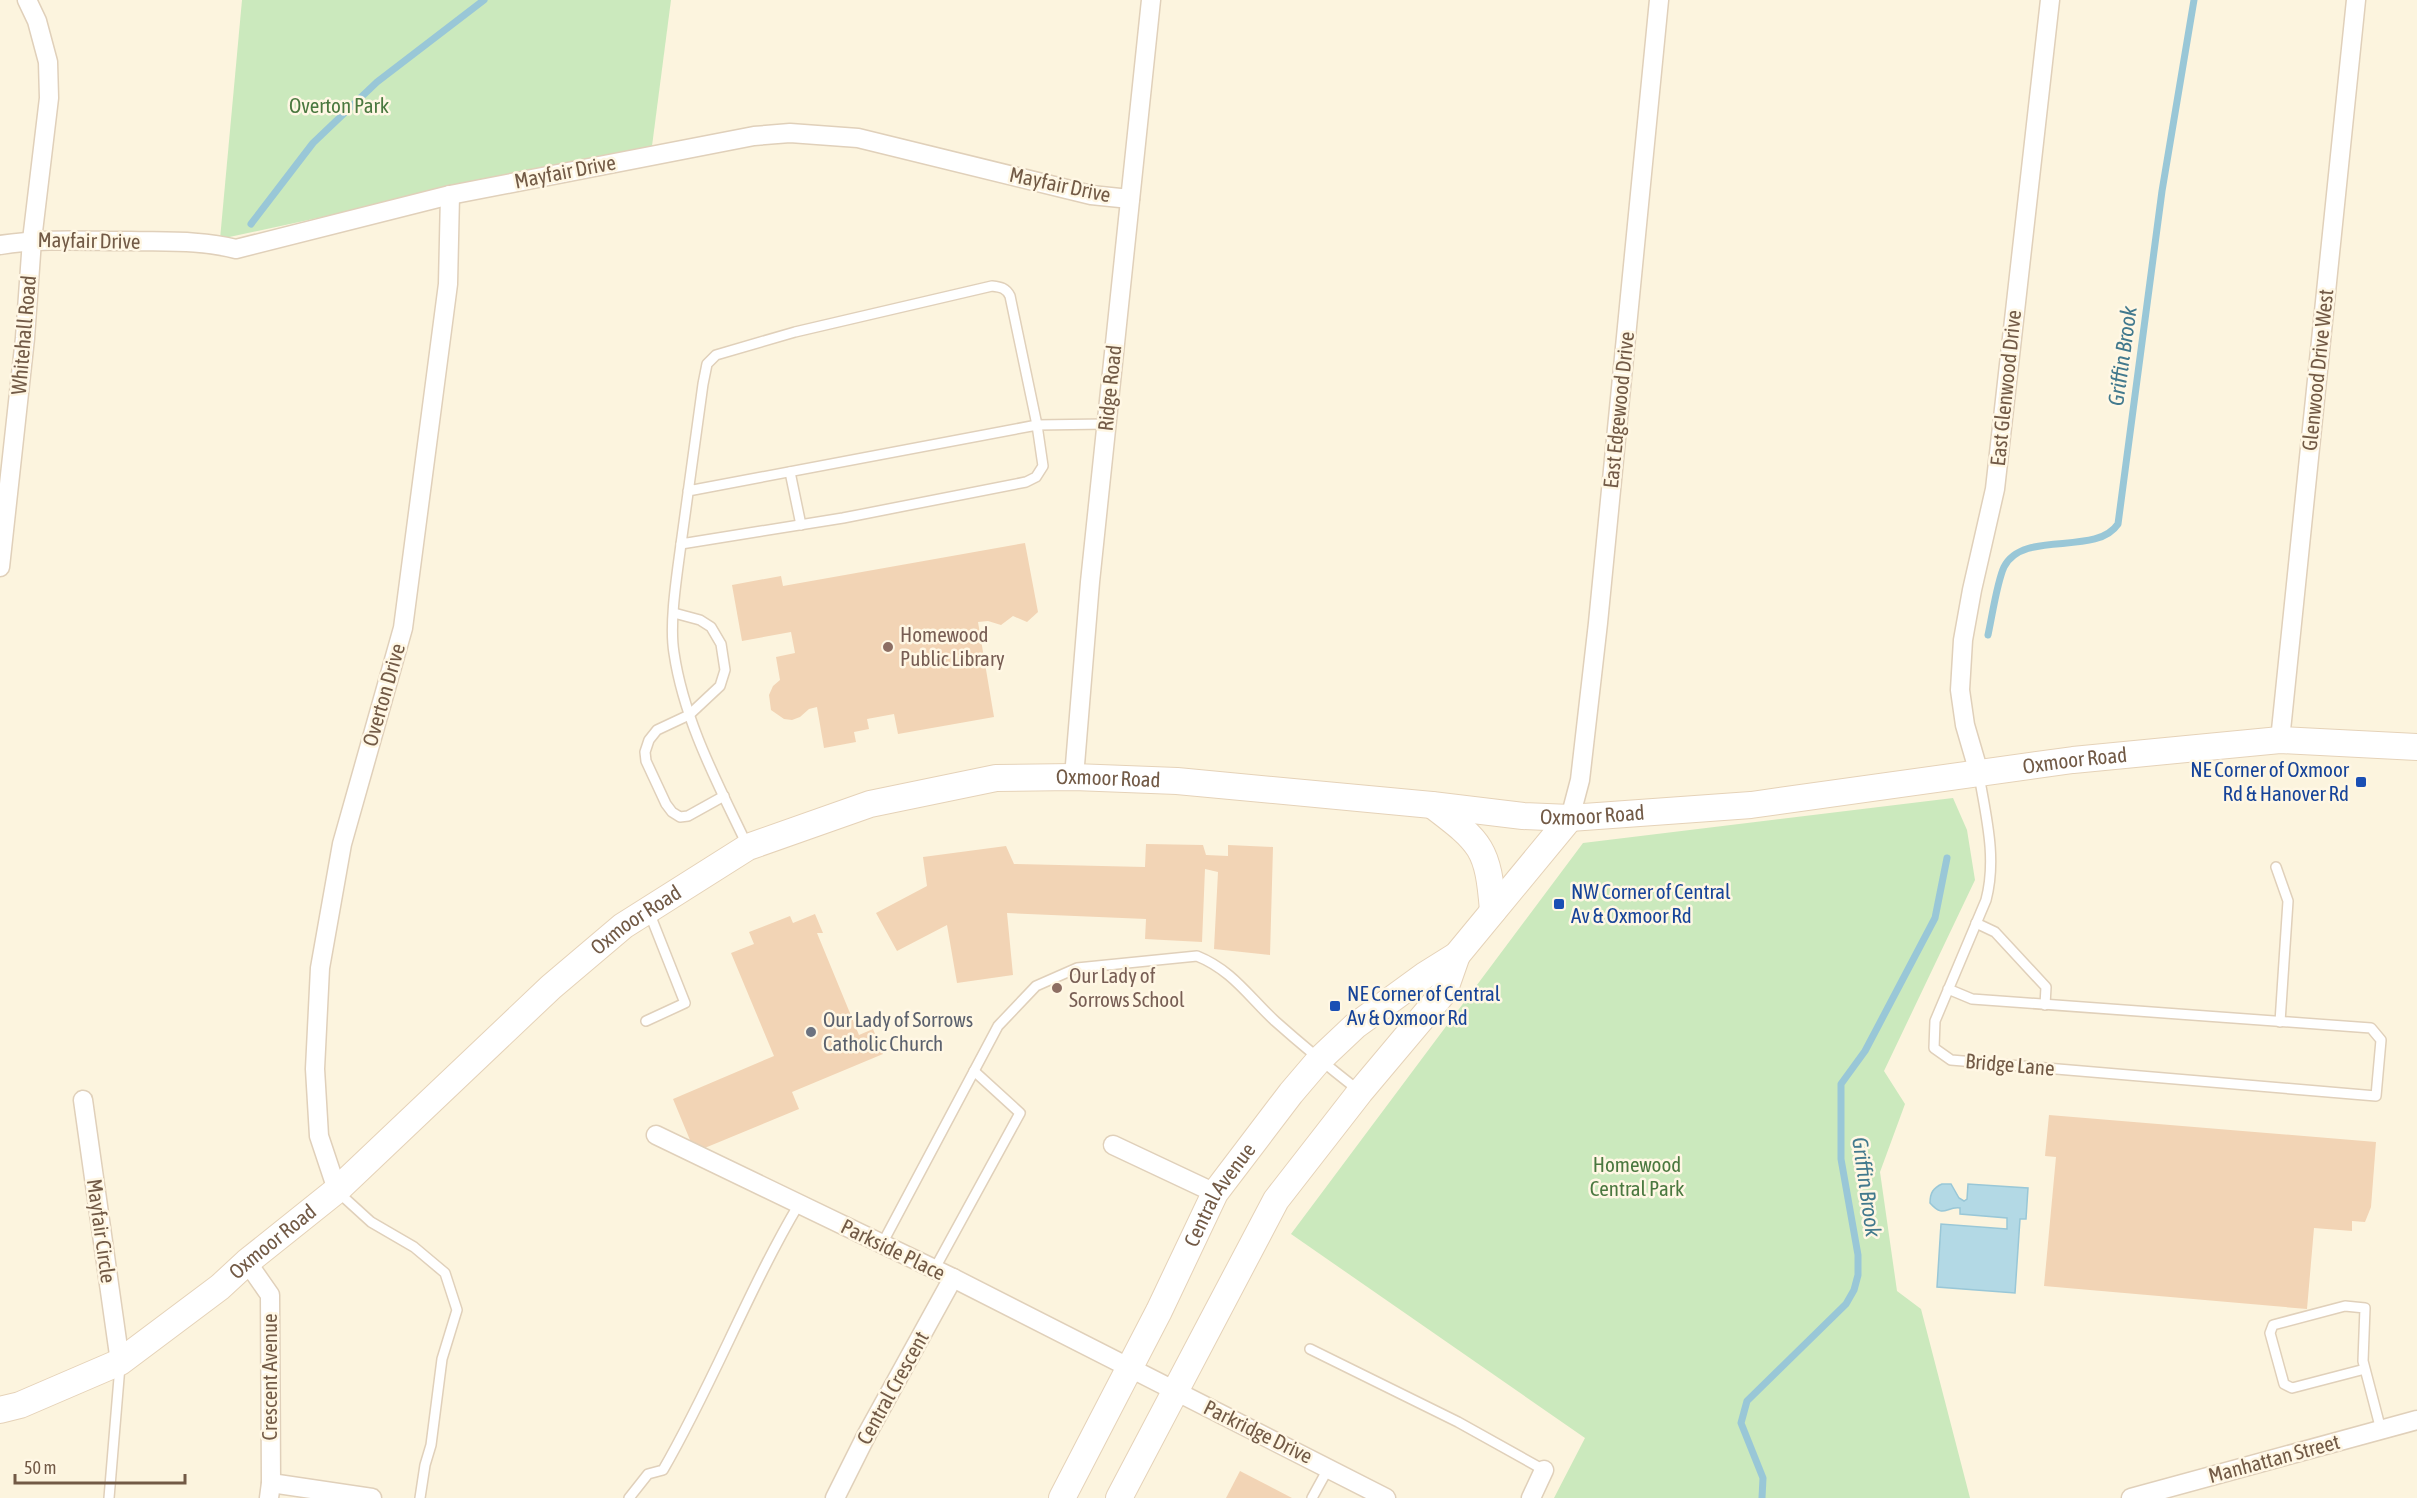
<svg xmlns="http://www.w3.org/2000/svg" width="2417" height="1498" font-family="'Asap Condensed',sans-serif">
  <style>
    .green { fill: #cbe9bd }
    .water { fill: #b3d9e5; stroke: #99c7d7; stroke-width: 1.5 }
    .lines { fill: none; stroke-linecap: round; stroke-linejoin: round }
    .stream { stroke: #99c7d7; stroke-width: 7 }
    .building { fill: #f2d4b5 }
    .lane-casing { stroke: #e0d0ba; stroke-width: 12 }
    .street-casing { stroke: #e0d0ba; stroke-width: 21 }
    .secondary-casing { stroke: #e5d2b8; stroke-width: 28 }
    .lane { stroke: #fff; stroke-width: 9 }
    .street { stroke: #fff; stroke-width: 18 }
    .secondary { stroke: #fff; stroke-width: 26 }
    .education-dot { fill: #8d6e63; stroke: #fff7e4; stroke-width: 2 }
    .transit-dot { fill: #1a4fb4; stroke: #fff7e4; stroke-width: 2 }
    .worship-dot { fill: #6b7280; stroke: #fff7e4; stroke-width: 2 }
    .labels { text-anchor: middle; stroke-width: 5; stroke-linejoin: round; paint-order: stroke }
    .park-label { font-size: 21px; fill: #4a783f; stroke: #fff7e4 }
    .street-label { font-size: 21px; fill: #725a46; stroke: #fff7e4 }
    .education-label { font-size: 21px; fill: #785e54; stroke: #fff7e4; text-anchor: start }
    .transit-label { font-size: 21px; fill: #164399; stroke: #fff7e4; text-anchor: start }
    .worship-label { font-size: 21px; fill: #5b616d; stroke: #fff7e4; text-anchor: start }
    .water-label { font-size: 22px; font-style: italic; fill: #42798d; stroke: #fff7e4 }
  </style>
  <rect width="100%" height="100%" fill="#fcf4de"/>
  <g class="green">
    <polygon points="242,0 671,0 652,146 220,239"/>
    <polygon points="1953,798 1967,830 1975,880 1884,1071 1905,1104 1880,1172 1897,1291 1921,1309 1970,1498 1554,1498 1585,1438 1291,1234 1583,843"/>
  </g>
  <path class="water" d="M 1942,1184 L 1951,1184 L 1959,1198 L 1964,1201 L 1967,1199 L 1968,1184 L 2028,1188 L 2026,1219 L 2020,1219 L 2015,1293 L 1937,1287 L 1941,1224 L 2007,1229 L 2007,1218 L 1960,1214 L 1960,1208 C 1946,1206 1944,1219 1930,1203 C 1930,1193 1933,1188 1942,1184 Z"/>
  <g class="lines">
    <g class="stream">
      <polyline points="251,224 313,143 377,82 484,0"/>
      <path d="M 1988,635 C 1992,617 1997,582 2004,567 C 2023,529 2096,557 2118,524 L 2162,191 L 2194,0"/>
      <polyline points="1762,1498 1763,1478 1741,1423 1747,1401 1846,1304 1854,1290 1858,1275 1858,1255 1841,1159 1841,1084 1865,1051 1935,918 1947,858"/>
    </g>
  </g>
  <g class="building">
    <polygon points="1025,543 1038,612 1027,622 1013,616 1001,625 988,621 978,622 994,717 898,734 894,714 867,719 869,729 854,732 856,742 824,748 817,707 809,709 800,717 792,720 784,719 771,710 769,695 773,686 780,680 776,657 795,653 791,632 742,641 732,585 781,576 783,586"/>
    <polygon points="1146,844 1203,845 1206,855 1228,856 1228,845 1273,847 1270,955 1214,949 1218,872 1205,869 1202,942 1145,939 1146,919 1007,913 1013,975 957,983 947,925 897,951 876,913 927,886 923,857 1006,846 1014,864 1145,867"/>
    <polygon points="815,914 823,933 817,933 859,1035 873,1029 883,1054 792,1092 799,1109 695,1152 673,1099 774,1056 731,953 754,944 749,932 790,916 793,923"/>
    <polygon points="2049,1115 2376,1142 2371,1207 2365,1222 2352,1221 2352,1231 2314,1228 2307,1309 2044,1286 2056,1157 2045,1156"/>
    <polygon points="1240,1471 1292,1498 1226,1498"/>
  </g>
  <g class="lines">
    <defs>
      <g id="lane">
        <polyline points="790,472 801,525"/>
        <path d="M 688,491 L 1037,425 L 1010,296 C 1006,288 1001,287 992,286 L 795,332 L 716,355 L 707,364 L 703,384 L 681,544 L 843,518 L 1026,482 L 1036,477 L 1043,466 L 1037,425 L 1106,424"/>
        <path d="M 681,544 C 677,575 669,623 674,653 C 684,721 718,784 747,845"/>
        <polyline points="674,613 700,620 711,627 721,644 725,670 720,686 689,715 657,730 649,740 645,752 646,761 666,804 672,812 680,817 688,816 724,796"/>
        <polyline points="2276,867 2288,901 2280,1022"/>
        <polyline points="1976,923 1995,932 2046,987 2045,1005"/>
        <path d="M 1948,989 L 1972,999 L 2371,1028 L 2381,1040 L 2376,1096 L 1951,1060 L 1934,1048 L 1935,1021 L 1986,900 C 1997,858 1986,817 1979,775"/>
        <polyline points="646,1021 685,1003 649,912"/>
        <polyline points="338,1192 371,1222 414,1247 445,1273 457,1310 442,1359 431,1445 425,1465 420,1498"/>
        <path d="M 882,1244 L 998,1026 L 1036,986 L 1077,968 L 1197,956 C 1232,970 1249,997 1275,1021 C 1302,1045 1330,1068 1358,1090"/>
        <polyline points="934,1270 1020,1113 974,1071"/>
        <polyline points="1310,1349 1458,1422 1544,1470"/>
        <polyline points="2365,1369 2292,1388 2284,1384 2270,1333 2273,1325 2345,1306 2365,1308 2363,1361 2381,1430"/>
        <polyline points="109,1498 120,1366"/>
        <path d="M 629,1498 L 648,1474 L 663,1470 C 713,1384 748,1290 799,1204"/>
        <polyline points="1312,1498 1329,1467"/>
      </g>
      <g id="street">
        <path d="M 0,245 C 43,238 86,241 130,241 C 165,242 201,240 236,249 L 450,195 L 754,136 L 790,133 L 858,138 L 1091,195 L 1130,199"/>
        <polyline points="0,567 25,338 32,240 49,98 48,62 37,21 27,0"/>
        <polyline points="2280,740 2356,0"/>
        <polyline points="1979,773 1965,725 1960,690 1963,640 1972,590 1995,489 2050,0"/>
        <polyline points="1074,777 1090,582 1151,0"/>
        <polyline points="1570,818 1580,780 1598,623 1659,0"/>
        <polyline points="83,1100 120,1362"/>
        <polyline points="656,1135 953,1278 1386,1498"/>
        <polyline points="1113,1145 1215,1193"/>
        <polyline points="337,1190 319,1136 315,1069 320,968 342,844 403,628 448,284 450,195"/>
        <polyline points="247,1262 270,1295 271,1483 269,1498"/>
        <polyline points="271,1483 372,1498"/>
        <polyline points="835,1498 867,1434 953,1278"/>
        <polyline points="1531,1498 1544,1470"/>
        <polyline points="2131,1498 2417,1420"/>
      </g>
      <g id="secondary">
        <path d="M 1432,805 C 1482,843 1488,848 1493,911"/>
        <path id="s1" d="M 0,1410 L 20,1405 L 120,1362 L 220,1287 L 247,1262 L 337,1190 L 551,987 L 623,926 L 748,847 L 870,804 L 996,778 L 1074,777 L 1177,781 L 1432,805 L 1523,816 L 1570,818 L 1751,805 L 2073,760 L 2280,740 L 2417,747"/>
        <path id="s2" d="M 1062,1498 L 1159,1311 L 1215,1193 L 1291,1093 L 1320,1059 L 1355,1026 L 1425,975 L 1457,955 L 1570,818"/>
        <polyline points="1119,1498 1276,1200 1360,1092 1444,992 1457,955"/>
      </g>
    </defs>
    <use href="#lane" class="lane-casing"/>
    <use href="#street" class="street-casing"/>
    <use href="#secondary" class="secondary-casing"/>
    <use href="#lane" class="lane"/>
    <use href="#street" class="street"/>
    <use href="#secondary" class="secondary"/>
  </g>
  <g class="education-dot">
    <circle cx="888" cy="647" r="6"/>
    <circle cx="1057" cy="988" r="6"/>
  </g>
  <g class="transit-dot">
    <rect x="2355" y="776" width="12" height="12" rx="3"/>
    <rect x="1553" y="898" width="12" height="12" rx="3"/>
    <rect x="1329" y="1000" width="12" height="12" rx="3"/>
  </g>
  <circle class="worship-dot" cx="811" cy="1032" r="6"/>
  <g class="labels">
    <g class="park-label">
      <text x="339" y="113">Overton Park</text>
      <text x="1637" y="1172">Homewood<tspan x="1637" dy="24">Central Park</tspan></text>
    </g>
    <g class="street-label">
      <text transform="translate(565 172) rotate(-11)" y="7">Mayfair Drive</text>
      <text transform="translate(1060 185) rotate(12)" y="7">Mayfair Drive</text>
      <text transform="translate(89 241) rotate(1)" y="7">Mayfair Drive</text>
      <text transform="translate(24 335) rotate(-85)" y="7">Whitehall Road</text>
      <text transform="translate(2318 370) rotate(-84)" y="7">Glenwood Drive West</text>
      <text transform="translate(1110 388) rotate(-84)" y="7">Ridge Road</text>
      <text transform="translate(2006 388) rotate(-84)" y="7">East Glenwood Drive</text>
      <text transform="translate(1619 410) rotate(-84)" y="7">East Edgewood Drive</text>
      <text transform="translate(384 695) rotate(-74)" y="7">Overton Drive</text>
      <text dy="7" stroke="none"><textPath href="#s1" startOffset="2286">Oxmoor Road</textPath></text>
      <text dy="7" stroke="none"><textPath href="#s1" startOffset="1314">Oxmoor Road</textPath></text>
      <text dy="7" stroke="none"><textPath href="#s1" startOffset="1800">Oxmoor Road</textPath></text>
      <text dy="7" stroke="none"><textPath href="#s1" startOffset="810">Oxmoor Road</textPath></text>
      <text transform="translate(2010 1065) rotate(5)" y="7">Bridge Lane</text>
      <text dy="7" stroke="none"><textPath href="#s2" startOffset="342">Central Avenue</textPath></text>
      <text transform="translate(101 1231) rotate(82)" y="7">Mayfair Circle</text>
      <text dy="7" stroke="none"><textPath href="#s1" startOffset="324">Oxmoor Road</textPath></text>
      <text transform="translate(893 1250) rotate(26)" y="7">Parkside Place</text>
      <text transform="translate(270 1377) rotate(-90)" y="7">Crescent Avenue</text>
      <text transform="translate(893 1388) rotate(-61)" y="7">Central Crescent</text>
      <text transform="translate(1258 1432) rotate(26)" y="7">Parkridge Drive</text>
      <text transform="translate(2274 1459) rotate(-15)" y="7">Manhattan Street</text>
    </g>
    <g class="education-label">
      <text x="900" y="642">Homewood<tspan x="900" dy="24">Public Library</tspan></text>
      <text x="1069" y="983">Our Lady of<tspan x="1069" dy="24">Sorrows School</tspan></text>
    </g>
    <g class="transit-label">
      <text x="2349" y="777" text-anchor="end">NE Corner of Oxmoor<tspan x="2349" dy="24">Rd &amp; Hanover Rd</tspan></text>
      <text x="1571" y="899">NW Corner of Central<tspan x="1571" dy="24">Av &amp; Oxmoor Rd</tspan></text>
      <text x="1347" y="1001">NE Corner of Central<tspan x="1347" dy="24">Av &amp; Oxmoor Rd</tspan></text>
    </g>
    <g class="worship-label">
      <text x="823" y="1027">Our Lady of Sorrows<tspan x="823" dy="24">Catholic Church</tspan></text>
    </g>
    <g class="water-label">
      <text transform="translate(2122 356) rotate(-82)" y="8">Griffin Brook</text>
      <text transform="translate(1867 1187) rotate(82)" y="8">Griffin Brook</text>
    </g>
  </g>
  <path d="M15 1474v9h170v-9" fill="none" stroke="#725a46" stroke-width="3"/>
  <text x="24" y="1474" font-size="18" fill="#725a46" stroke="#fff7e4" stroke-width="4.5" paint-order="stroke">50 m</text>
</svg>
